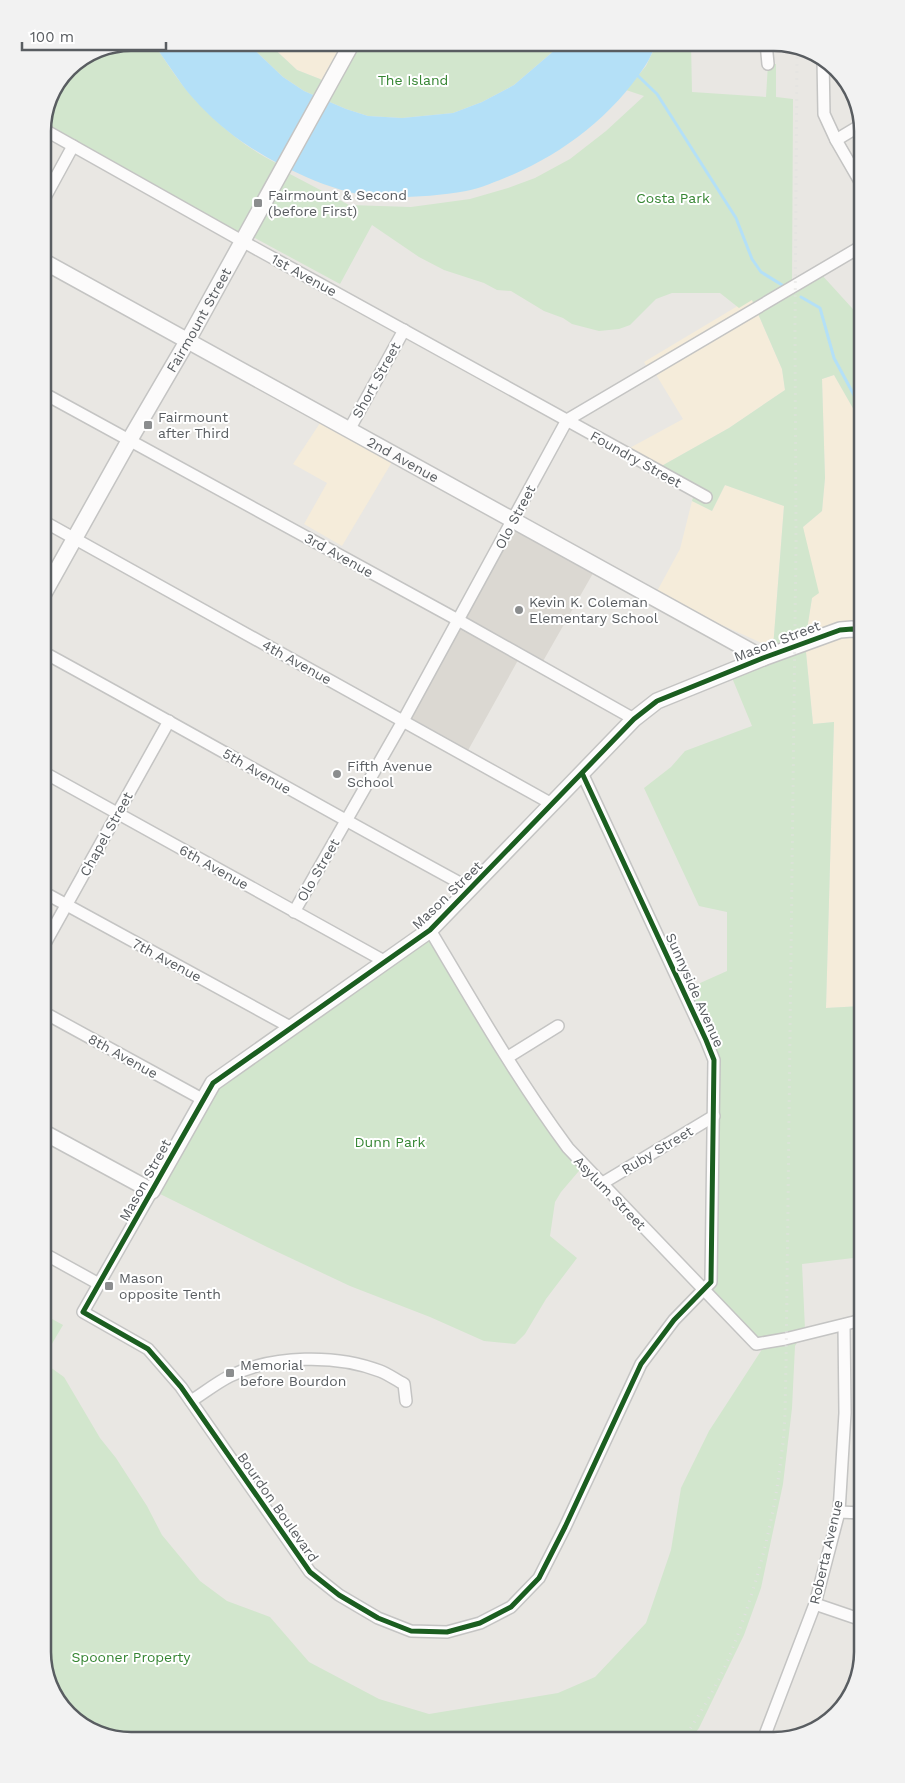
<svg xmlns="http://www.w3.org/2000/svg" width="905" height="1783" font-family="'Work Sans',sans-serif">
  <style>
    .commercial { fill: #f5ecda }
    .education { fill: #dbd8d2 }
    .green { fill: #d2e6cd }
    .water { fill: #b4e0f7 }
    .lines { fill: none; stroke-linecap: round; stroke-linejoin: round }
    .stream { stroke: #b4e0f7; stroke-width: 3 }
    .minor-casing { stroke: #c4c4c3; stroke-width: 14 }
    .tertiary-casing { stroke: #c4c4c3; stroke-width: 18 }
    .minor { stroke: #fcfbfb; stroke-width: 11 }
    .tertiary { stroke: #fcfbfb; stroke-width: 15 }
    .rail { stroke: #e1e1e0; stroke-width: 3; stroke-dasharray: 1 6; stroke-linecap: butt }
    .cycleway-casing { stroke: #fff; stroke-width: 8 }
    .cycleway { stroke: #1b5e20; stroke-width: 5 }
    .poi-dot { fill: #8b8d8e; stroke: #fff; stroke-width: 2 }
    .labels { text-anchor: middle; stroke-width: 4; stroke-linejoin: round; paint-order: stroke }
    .park-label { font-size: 14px; fill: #368633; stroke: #fff }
    .poi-label { font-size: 14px; fill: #595d61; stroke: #fff; text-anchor: start }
    .street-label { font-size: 14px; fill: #595d61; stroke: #fff }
    .rim { fill: none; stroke: #595d61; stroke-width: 2.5 }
  </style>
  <rect width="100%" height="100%" fill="#e9e7e3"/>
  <g class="commercial">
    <polygon points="268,43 361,43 335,92 320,79 297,70"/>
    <polygon points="751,298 782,369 785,390 729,428 658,468 626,450 683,419 655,373 651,375 644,362"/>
    <polygon points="834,375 862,424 862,1006 826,1008 834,722 813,724 805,642 812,598 803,527 822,511 825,478 822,379"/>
    <polygon points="320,423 392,462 342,546 304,524 327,483 293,464"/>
    <polygon points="725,485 784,506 773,648 655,595 680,549 692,501 712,511"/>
  </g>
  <polygon class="education" points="515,523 596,568 542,663 522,653 466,754 407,720"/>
  <g class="green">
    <path d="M 132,43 L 153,43 C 163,57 173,73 184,87 C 209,117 242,146 276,163 L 235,239 L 43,126 L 69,68 L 98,49 Z"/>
    <polygon points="247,43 268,43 297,70 320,79 334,91 361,43 561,43 556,49 514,85 482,102 453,113 402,118 368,116 346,109 304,91 283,77"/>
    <polygon points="657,43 691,43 692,92 766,97 768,64 776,64 776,97 793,99 792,291 821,274 862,319 862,424 834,375 822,379 825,478 822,511 803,527 819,593 812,598 805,642 813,724 834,722 826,1008 862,1006 862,1257 802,1264 805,1329 795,1346 792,1408 783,1484 761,1588 744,1635 699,1728 690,1740 126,1740 78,1722 49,1685 43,1651 43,1362 64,1377 100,1438 116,1458 147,1506 162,1535 200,1581 227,1601 270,1617 309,1662 379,1699 429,1714 558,1693 595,1677 646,1623 671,1550 681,1488 709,1431 770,1337 751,1341 703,1291 712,1282 715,1057 689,988 727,971 727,912 699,906 644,788 671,767 685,751 752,726 728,668 773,648 784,506 725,485 712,511 692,501 695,491 658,468 729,428 785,390 782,369 752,300 739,308 720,293 672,293 656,299 630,325 619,329 599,331 572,324 563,318 544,311 511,291 497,290 484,283 444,270 419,257 372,225 340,284 253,237 288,173 349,205 411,207 470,199 508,188 535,178 570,159 606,131 644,96 626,90 646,66"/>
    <polygon points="430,935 584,1165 561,1192 555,1202 550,1236 577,1258 546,1299 525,1334 515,1344 484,1341 430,1317 350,1286 267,1247 154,1191 217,1084"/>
    <polygon points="43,1314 63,1325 43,1359"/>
  </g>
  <path class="water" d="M 153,43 L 247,43 L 283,77 L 304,91 L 346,109 L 368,116 L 402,118 L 453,113 L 482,102 L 514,85 L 556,49 L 561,43 L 657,43 C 653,50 650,59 645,66 C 613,115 565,152 512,175 C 497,181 482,188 466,191 C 438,196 407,198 379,197 C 338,195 281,168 247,145 C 225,131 199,107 183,86 C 173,72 163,57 153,43 Z"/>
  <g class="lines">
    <g class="stream">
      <polyline points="636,74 657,94 736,218 752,259 761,272 787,288"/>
      <polyline points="801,297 820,308 834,358 862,410"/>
    </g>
    <defs>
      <g id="minor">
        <polyline points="766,43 768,64"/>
        <polyline points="823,59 824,114 836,140 862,185"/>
        <polyline points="43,129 242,241 706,497"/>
        <polyline points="836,140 861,125"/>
        <polyline points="43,201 73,146"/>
        <polyline points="43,393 458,620 634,719"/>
        <polyline points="349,430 404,330"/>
        <polyline points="43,521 552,804"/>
        <path d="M 43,652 C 186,730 327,811 471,889"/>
        <polyline points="43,772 386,962"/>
        <polyline points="43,892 292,1028"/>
        <polyline points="294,912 403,721 567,420 862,246"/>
        <path d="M 430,930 C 474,1004 517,1079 568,1148 L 756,1344 L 785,1339 L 862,1320"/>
        <polyline points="43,947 169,721"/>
        <polyline points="43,1012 202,1099"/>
        <polyline points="508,1057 558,1026"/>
        <polyline points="601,1184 714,1116"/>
        <polyline points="152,1191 83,1312 148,1349 181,1387 310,1572 339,1595 378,1618 411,1631 447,1632 480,1623 511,1607 539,1578 565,1527 641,1364 674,1320 711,1282 714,1060 706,1040 582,773"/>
        <polyline points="43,1253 99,1284"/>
        <path d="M 191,1401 C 204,1393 216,1383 230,1376 C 273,1355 336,1354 380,1371 C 388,1374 396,1380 404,1384 L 406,1401"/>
        <polyline points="839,1512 862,1513"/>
        <polyline points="815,1604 862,1620"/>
        <polyline points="763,1740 815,1604 839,1512 845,1413 844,1325"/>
      </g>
      <g id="tertiary">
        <path id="s1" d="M 43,261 L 763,658"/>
        <path id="s2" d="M 43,595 L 129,441 L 188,340 L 352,43"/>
        <polyline points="43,1132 152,1191 213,1083 430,930 634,719 657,701 763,658 840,630 852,629 862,631"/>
      </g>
    </defs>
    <use href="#minor" class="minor-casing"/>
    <use href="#tertiary" class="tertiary-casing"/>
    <use href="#minor" class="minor"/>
    <use href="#tertiary" class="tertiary"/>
    <path class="rail" d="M 683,1740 C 701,1712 720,1681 732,1650 C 757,1586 775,1518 782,1450 C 786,1423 785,1394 786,1366 L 796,543 L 795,328 L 797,49"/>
    <defs>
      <polyline id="cycleway" points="582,773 706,1040 714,1060 711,1282 674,1320 641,1364 565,1527 539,1578 511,1607 480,1623 447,1632 411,1631 378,1618 339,1595 310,1572 181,1387 148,1349 83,1312 213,1083 430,930 634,719 657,701 763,658 840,630 852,629 862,631"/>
    </defs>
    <use href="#cycleway" class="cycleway-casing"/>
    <use href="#cycleway" class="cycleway"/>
  </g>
  <g class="poi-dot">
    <rect x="253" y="198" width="10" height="10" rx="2.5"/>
    <rect x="143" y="420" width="10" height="10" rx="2.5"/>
    <circle cx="519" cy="610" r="5"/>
    <circle cx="337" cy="774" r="5"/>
    <rect x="104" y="1281" width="10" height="10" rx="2.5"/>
    <rect x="225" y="1368" width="10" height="10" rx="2.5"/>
  </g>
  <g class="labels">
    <g class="park-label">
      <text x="413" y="85">The Island</text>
      <text x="673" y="203">Costa Park</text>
      <text x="390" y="1147">Dunn Park</text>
      <text x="131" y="1662">Spooner Property</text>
    </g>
    <g class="poi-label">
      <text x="268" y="200">Fairmount &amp; Second<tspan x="268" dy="16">(before First)</tspan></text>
      <text x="158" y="422">Fairmount<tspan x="158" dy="16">after Third</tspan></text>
      <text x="529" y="607">Kevin K. Coleman<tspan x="529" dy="16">Elementary School</tspan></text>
      <text x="347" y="771">Fifth Avenue<tspan x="347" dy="16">School</tspan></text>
      <text x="119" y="1283">Mason<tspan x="119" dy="16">opposite Tenth</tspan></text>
      <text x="240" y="1370">Memorial<tspan x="240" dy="16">before Bourdon</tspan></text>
    </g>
    <g class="street-label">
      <text transform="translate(304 275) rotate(29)" y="5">1st Avenue</text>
      <text dy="5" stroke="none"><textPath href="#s2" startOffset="316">Fairmount Street</textPath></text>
      <text transform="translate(376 380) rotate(-61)" y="5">Short Street</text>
      <text dy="5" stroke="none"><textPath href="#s1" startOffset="411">2nd Avenue</textPath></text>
      <text transform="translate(636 459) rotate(29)" y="5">Foundry Street</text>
      <text transform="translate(515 517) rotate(-62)" y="5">Olo Street</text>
      <text transform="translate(339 555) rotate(29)" y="5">3rd Avenue</text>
      <text transform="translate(777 641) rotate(-21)" y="5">Mason Street</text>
      <text transform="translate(297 662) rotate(29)" y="5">4th Avenue</text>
      <text transform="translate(257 771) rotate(30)" y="5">5th Avenue</text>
      <text transform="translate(106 834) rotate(-61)" y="5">Chapel Street</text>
      <text transform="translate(214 867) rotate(29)" y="5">6th Avenue</text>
      <text transform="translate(318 870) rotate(-60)" y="5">Olo Street</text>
      <text transform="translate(447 895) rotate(-44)" y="5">Mason Street</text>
      <text transform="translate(167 960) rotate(28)" y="5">7th Avenue</text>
      <text transform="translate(695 990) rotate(66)" y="5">Sunnyside Avenue</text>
      <text transform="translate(123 1056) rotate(29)" y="5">8th Avenue</text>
      <text transform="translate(657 1150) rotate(-31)" y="5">Ruby Street</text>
      <text transform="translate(145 1180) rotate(-61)" y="5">Mason Street</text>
      <text transform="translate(610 1193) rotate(46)" y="5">Asylum Street</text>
      <text transform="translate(278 1507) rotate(55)" y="5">Bourdon Boulevard</text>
      <text transform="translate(826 1552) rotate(-77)" y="5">Roberta Avenue</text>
    </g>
  </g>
  <path d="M0 0H905V1783H0ZM131 51H774A80 80 0 0 1 854 131V1652A80 80 0 0 1 774 1732H131A80 80 0 0 1 51 1652V131A80 80 0 0 1 131 51Z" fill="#f2f2f2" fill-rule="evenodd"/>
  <path class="rim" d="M131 51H774A80 80 0 0 1 854 131V1652A80 80 0 0 1 774 1732H131A80 80 0 0 1 51 1652V131A80 80 0 0 1 131 51Z"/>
  <path d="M22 42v8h144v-8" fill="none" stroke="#595d61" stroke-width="2.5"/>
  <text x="30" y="42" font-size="15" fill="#595d61" stroke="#ffffff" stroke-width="4" paint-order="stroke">100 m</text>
</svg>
